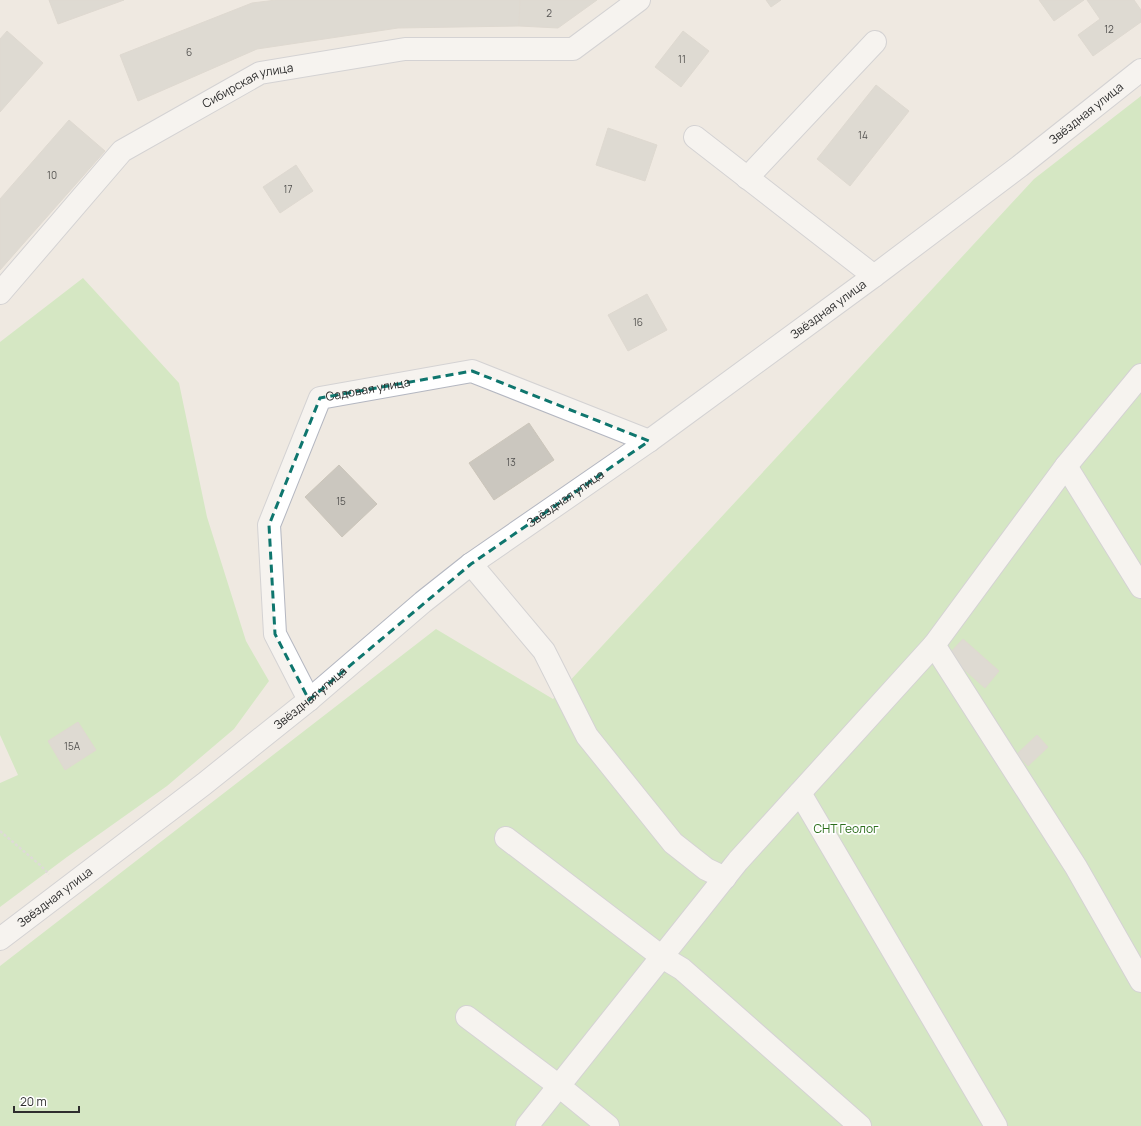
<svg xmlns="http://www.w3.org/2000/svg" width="1141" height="1126" font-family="Manrope,sans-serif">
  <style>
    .green { fill: #b6e59e }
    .building { fill: #cbc7bf; stroke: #cbc5ba }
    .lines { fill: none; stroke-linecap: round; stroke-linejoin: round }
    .minor-casing { stroke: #b4b7c1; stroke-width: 24 }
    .path { stroke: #c9c9c9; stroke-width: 2.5; stroke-dasharray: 3 2; stroke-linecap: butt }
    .minor { stroke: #fff; stroke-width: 22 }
    .marked { fill: none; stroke: #0f766e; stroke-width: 3; stroke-dasharray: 8 5; stroke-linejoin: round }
    .labels { text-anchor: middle; stroke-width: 3.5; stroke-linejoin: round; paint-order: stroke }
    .number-label { font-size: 10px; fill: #555452 }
    .street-label { font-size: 12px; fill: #2e2e2e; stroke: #fff }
    .park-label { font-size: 12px; fill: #2c6e1b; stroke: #fff }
  </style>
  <rect width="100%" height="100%" fill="#efe9e1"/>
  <g class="green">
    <polygon points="1141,96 1141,1126 0,1126 0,966 436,629 553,699 1034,179"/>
    <polygon points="83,278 179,383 207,517 246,641 269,681 234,729 167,786 67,857 0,907 0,783 18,775 0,735 0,342"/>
  </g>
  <g class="building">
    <polygon points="49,0 124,0 58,24"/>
    <polygon points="276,0 520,0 519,26 398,28 257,49 138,101 120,55 252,3"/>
    <polygon points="520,0 597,0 558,28 519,26"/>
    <polygon points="766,0 781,0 771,7"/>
    <polygon points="1039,0 1084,0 1054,21"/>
    <polygon points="1087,0 1134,0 1141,10 1141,22 1093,56 1078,35 1100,19"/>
    <polygon points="7,31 43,63 0,112 0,39"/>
    <polygon points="683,31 709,51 681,87 655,67"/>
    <polygon points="876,85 909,111 850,186 817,159"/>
    <polygon points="69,120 105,151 0,270 0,199"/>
    <polygon points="608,128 657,145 645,181 596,165"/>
    <polygon points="296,165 313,191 280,213 263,187"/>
    <polygon points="647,294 667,330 628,351 608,315"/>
    <polygon points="529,423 554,460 494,500 469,463"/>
    <polygon points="339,465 377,504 342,537 305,497"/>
    <polygon points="963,639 999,671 985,688 948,655"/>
    <polygon points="78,722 96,750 65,770 48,741"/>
    <polygon points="1037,735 1048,747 1028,766 1017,754"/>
  </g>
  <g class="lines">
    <defs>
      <g id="minor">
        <polyline points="695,137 874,276"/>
        <polyline points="747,178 875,42"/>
        <path id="s1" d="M 0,293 L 122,151 L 260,73 L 405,49 L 573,49 L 639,0"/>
        <polyline points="1066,466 1141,587"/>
        <polyline points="471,564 544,651 587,736 673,843 706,869 725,878"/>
        <polyline points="934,645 1076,867 1141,981"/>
        <path id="s2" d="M 309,700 L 275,634 L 269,525 L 320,398 L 472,371 L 649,441"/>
        <polyline points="800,793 996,1126"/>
        <polyline points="506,838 662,957 682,969 860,1126"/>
        <path id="s3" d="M 0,939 L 204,784 L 309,700 L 423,602 L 471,564 L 649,441 L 874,276 L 1020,166 L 1141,70"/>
        <polyline points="467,1017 559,1086 608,1126"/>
        <polyline points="527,1126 738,861 934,645 1066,466 1141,375"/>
      </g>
    </defs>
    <use href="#minor" class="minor-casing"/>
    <polyline class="path" points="0,831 40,865 49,874"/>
    <use href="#minor" class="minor"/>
  </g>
  <path d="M0 0H1141V1126H0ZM 472,371 L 649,441 L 471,564 L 309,700 L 275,634 L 269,525 L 320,398 Z" fill="#efe9e1" fill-opacity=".55" fill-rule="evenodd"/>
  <path class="marked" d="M 472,371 L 649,441 L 471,564 L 309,700 L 275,634 L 269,525 L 320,398 Z"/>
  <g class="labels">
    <g class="number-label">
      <text x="549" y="17">2</text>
      <text x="1109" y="33">12</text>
      <text x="189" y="56">6</text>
      <text x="682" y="63">11</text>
      <text x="863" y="139">14</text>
      <text x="52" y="179">10</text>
      <text x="288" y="193">17</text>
      <text x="638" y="326">16</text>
      <text x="511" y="466">13</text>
      <text x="341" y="505">15</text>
      <text x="72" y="750">15А</text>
    </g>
    <g class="street-label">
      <text dy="4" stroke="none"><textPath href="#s1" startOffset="330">Сибирская улица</textPath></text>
      <text dy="4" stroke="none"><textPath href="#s3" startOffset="1365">Звёздная улица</textPath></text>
      <text dy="4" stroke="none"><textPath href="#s3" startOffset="1041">Звёздная улица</textPath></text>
      <text dy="4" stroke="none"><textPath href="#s2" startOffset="369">Садовая улица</textPath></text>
      <text dy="4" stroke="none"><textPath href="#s3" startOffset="717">Звёздная улица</textPath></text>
      <text dy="4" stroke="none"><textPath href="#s3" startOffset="393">Звёздная улица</textPath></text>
      <text dy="4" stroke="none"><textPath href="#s3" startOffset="69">Звёздная улица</textPath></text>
    </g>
    <g class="park-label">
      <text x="846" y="833">СНТ Геолог</text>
    </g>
  </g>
  <path d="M14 1106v6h65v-6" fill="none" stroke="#2e2e2e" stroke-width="2"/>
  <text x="20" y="1106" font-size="12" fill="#2e2e2e" stroke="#ffffff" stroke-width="3" paint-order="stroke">20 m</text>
</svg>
